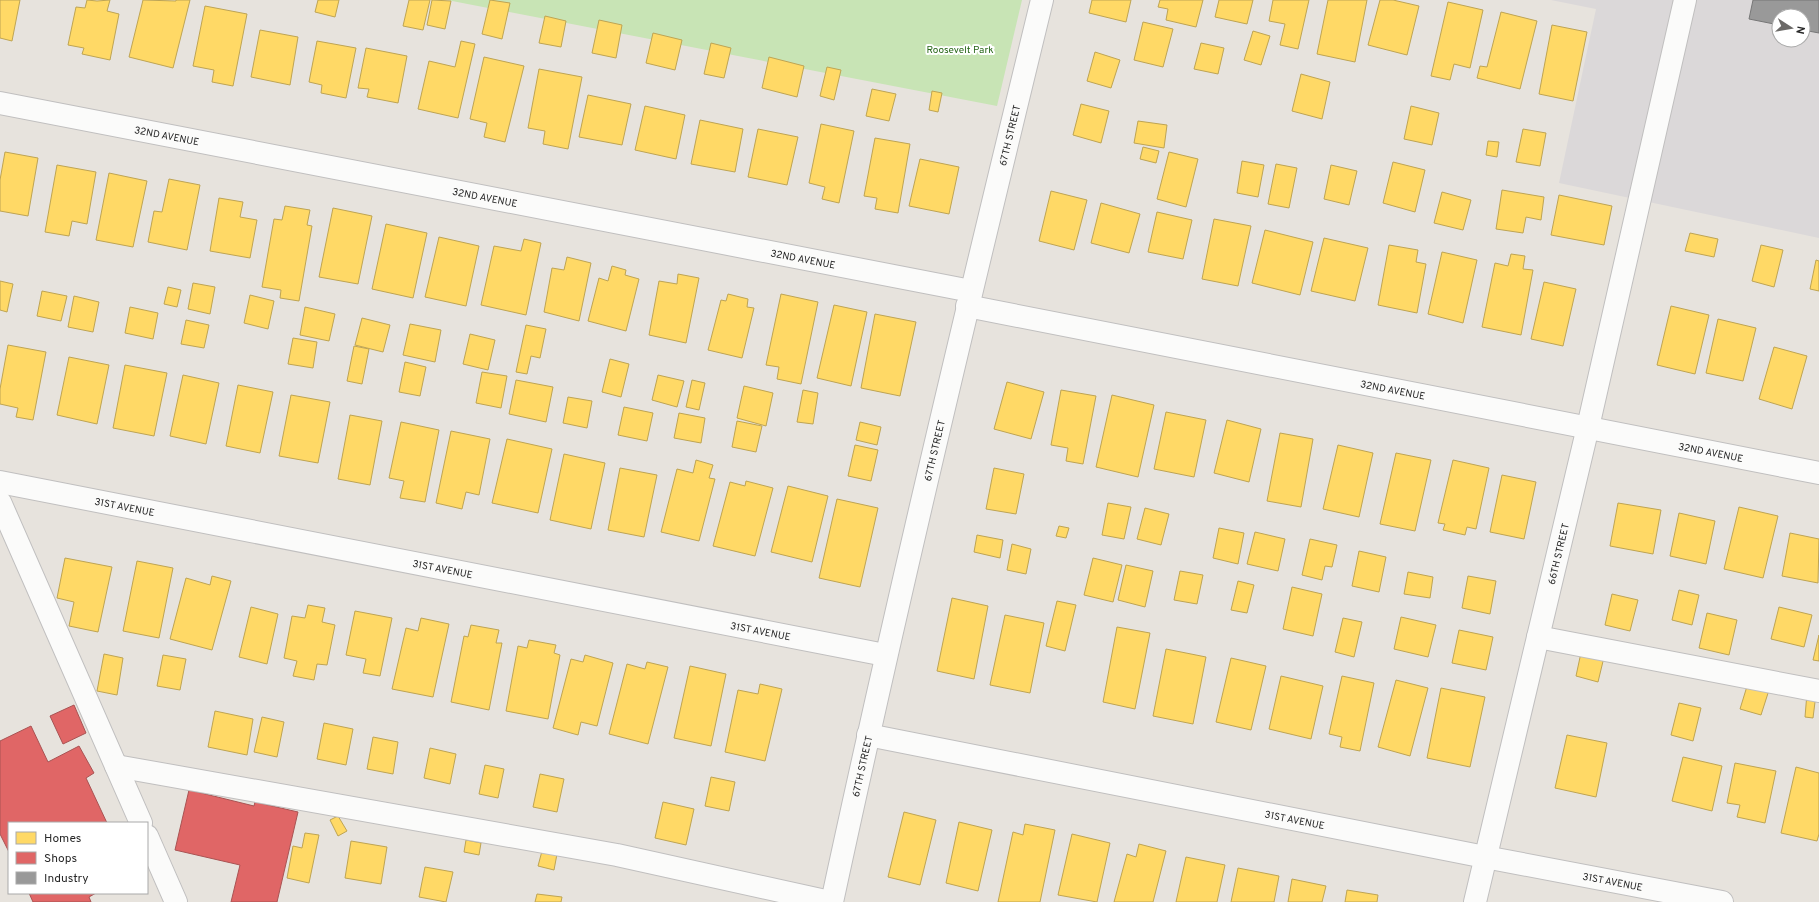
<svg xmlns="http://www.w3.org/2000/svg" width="1819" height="902" font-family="Overpass,sans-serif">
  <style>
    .industrial { fill: #dbd8d9; fill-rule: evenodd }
    .green { fill: #c8e4b5 }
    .homes { fill: #ffd966; stroke: #bea453 }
    .shops { fill: #e06666; stroke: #a95353 }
    .industry { fill: #999; stroke: #777 }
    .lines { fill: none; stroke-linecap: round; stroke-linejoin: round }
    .minor-casing { stroke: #c0bfbf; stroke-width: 24 }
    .minor { stroke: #fbfbfa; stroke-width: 22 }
    .labels { text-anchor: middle; stroke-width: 4; stroke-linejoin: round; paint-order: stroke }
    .park-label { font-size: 10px; fill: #276618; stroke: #fff }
    .street-label { font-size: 10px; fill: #282828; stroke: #fff }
  </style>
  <rect width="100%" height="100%" fill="#e7e3dd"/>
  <path class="industrial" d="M 1551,0 L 1819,0 L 1819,238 L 1559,183 L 1596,9 ZM 1779,16 L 1803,16 L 1803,40 L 1779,40 Z"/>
  <polygon class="green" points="447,0 1022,0 997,106"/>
  <g class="homes">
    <polygon points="0,0 20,0 12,41 0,38"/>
    <polygon points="87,0 97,1 110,0 107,11 119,14 110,60 82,54 84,48 68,45 76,7 85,8"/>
    <polygon points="143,0 176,1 176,0 190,0 173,68 129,57"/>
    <polygon points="318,0 339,0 335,17 315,12"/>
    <polygon points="409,0 430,0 423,30 403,26"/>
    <polygon points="432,0 451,1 445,29 427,25"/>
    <polygon points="490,0 510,3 502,39 482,34"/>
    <polygon points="1092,0 1131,0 1126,22 1089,13"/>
    <polygon points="1160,0 1203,0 1196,27 1166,20 1168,9 1158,7"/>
    <polygon points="1219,0 1253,0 1247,24 1215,17"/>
    <polygon points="1273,0 1309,0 1298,49 1280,45 1285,24 1269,21"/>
    <polygon points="1328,0 1367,0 1355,62 1317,54"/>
    <polygon points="1380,0 1393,0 1419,6 1407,55 1368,45"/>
    <polygon points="1448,2 1483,10 1470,68 1454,64 1450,80 1431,76"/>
    <polygon points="205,6 247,14 233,86 212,82 214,70 193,66"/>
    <polygon points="1501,12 1537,21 1520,89 1477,78 1480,66 1487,67"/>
    <polygon points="545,16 566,21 561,47 539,43"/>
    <polygon points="599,20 622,25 616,58 592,53"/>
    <polygon points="1143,22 1173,29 1163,67 1134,60"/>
    <polygon points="1552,25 1587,32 1573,101 1539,94"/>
    <polygon points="260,30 298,37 290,85 251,77"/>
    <polygon points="1253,31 1270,36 1261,65 1244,60"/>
    <polygon points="653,33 682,40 675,70 646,63"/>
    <polygon points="317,41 356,48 346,98 321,93 322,85 309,82"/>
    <polygon points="461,41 475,44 458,118 418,109 429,61 455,67"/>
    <polygon points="711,43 731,48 724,78 704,74"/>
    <polygon points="1201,43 1224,48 1218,74 1194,69"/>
    <polygon points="366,48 407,56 398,103 367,97 369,89 358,88"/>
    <polygon points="1095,52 1120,60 1111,88 1087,81"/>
    <polygon points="484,57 524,66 505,142 484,137 487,123 470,119"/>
    <polygon points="769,57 804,66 797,97 762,88"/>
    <polygon points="827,67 841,70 834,100 820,96"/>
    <polygon points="539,69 582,77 568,149 543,144 545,131 528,128"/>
    <polygon points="1301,74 1330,82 1322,119 1292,111"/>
    <polygon points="872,89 896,94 889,121 866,116"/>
    <polygon points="932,91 942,93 938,112 929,110"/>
    <polygon points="588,95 631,104 622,145 579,137"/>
    <polygon points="1081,104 1109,111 1101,143 1073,135"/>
    <polygon points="645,106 685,115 676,159 635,150"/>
    <polygon points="1411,106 1439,113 1432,145 1404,139"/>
    <polygon points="700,120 743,129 735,172 691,164"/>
    <polygon points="1138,121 1167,125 1164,148 1134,143"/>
    <polygon points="821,124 854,131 839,203 822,199 825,187 809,183"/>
    <polygon points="758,129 798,137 787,185 748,177"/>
    <polygon points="1523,129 1546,133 1540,166 1516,162"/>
    <polygon points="875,138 910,144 898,213 875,209 877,198 864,196"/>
    <polygon points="1488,141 1499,142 1497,157 1486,155"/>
    <polygon points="1143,147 1159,151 1156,163 1140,159"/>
    <polygon points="5,152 38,158 28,216 0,211 0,180"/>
    <polygon points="1169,152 1198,159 1186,207 1157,199"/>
    <polygon points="920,159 959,167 949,214 909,206"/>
    <polygon points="1242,161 1264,165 1258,197 1237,193"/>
    <polygon points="1393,162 1425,170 1415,212 1383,203"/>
    <polygon points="1276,164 1297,168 1289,208 1268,204"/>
    <polygon points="57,165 96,172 87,224 72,221 69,236 45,232"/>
    <polygon points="1331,165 1357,171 1349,205 1324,199"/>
    <polygon points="109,173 147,181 133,247 96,240"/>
    <polygon points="169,179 200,185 187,250 148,242 154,211 162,212"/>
    <polygon points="1502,190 1544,197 1541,220 1526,217 1523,233 1496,229"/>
    <polygon points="1051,191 1087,200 1074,250 1039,241"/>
    <polygon points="1442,192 1471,200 1463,230 1434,223"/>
    <polygon points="1559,195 1612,206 1604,245 1551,235"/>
    <polygon points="219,198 243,202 240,217 257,220 250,258 210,251"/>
    <polygon points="1101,203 1140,214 1129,253 1091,243"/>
    <polygon points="285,206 310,210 307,225 312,226 299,301 280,298 281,290 262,287 274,219 282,220"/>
    <polygon points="333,208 372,216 358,284 319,277"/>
    <polygon points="1157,212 1192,220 1183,259 1148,252"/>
    <polygon points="1214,219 1251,226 1238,286 1202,279"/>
    <polygon points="386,224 427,233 413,298 372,289"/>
    <polygon points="1265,230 1313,242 1300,295 1252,283"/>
    <polygon points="1690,233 1718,239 1714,257 1685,251"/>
    <polygon points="439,237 479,246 466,306 425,297"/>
    <polygon points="1324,238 1368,248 1355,301 1311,291"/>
    <polygon points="524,239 541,243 526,315 481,305 494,246 521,251"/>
    <polygon points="1389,245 1418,250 1416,262 1426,264 1417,313 1378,305"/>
    <polygon points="1761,245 1783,250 1774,287 1752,281"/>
    <polygon points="1442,252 1477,260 1463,323 1428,314"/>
    <polygon points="1511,254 1525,256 1523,269 1533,270 1521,335 1482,327 1495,263 1508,266"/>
    <polygon points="567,257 591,263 579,321 544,312 552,268 564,270"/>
    <polygon points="1816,260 1819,261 1819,291 1810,289"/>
    <polygon points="612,266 626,270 625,275 639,279 626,331 588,321 599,278 608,281"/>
    <polygon points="678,274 699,278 686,343 649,335 659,281 677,284"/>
    <polygon points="0,281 13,284 7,312 0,310"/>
    <polygon points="1544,282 1576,289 1563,346 1531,339"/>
    <polygon points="193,283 215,287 210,314 188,309"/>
    <polygon points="168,287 181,290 177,307 164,304"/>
    <polygon points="42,291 67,296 61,321 37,316"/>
    <polygon points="728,294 748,299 747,307 754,308 742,358 708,350 721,300 726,301"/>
    <polygon points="781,294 818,302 801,384 777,379 779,367 766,365"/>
    <polygon points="250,295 274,301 268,329 244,323"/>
    <polygon points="74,296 99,302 93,332 68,327"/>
    <polygon points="834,305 867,312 851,386 817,378"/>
    <polygon points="1671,306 1709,315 1695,374 1657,365"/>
    <polygon points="130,307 158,313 153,339 125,333"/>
    <polygon points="305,307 335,314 329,341 300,335"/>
    <polygon points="875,314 916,322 900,396 861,388"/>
    <polygon points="362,318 390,325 383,352 355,345"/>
    <polygon points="1718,319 1756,328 1743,381 1706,373"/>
    <polygon points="186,320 209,325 204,348 181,344"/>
    <polygon points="410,324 441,330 435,362 403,355"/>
    <polygon points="526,325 546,329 540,358 531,356 527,374 516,372"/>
    <polygon points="470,334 495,340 488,370 463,364"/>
    <polygon points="293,338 317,342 313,368 288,364"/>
    <polygon points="8,345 46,352 33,420 16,417 18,408 0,404 0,389"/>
    <polygon points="354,346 369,349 362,384 347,381"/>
    <polygon points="1774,347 1807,356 1792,409 1759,399"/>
    <polygon points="69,357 109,365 97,424 57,415"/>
    <polygon points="610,359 629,364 621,397 602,392"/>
    <polygon points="405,362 426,367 420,396 399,392"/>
    <polygon points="125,365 167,373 154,436 113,428"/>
    <polygon points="482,372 507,376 501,408 476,403"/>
    <polygon points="183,375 219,383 206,444 170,436"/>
    <polygon points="658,375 684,381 677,407 652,400"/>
    <polygon points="516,380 553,387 546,422 509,414"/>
    <polygon points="692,380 705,383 699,410 686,407"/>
    <polygon points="1007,382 1044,392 1031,439 994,429"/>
    <polygon points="238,385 273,392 260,453 226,446"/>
    <polygon points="744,386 773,393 766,426 737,418"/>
    <polygon points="803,390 818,393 813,424 797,422"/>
    <polygon points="1061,390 1096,396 1083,464 1066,461 1068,448 1051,445"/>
    <polygon points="291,395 330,402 318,463 279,456"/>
    <polygon points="1112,395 1154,405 1138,477 1096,467"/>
    <polygon points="568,397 592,401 587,428 563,423"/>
    <polygon points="624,407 653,413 647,441 618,435"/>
    <polygon points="1166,412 1206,420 1194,477 1154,469"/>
    <polygon points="679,413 705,418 701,443 674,438"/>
    <polygon points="350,415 382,421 370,485 338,479"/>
    <polygon points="1227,420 1261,429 1249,482 1214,473"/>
    <polygon points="737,421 762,426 756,452 732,447"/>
    <polygon points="401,422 439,430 425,502 400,498 404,481 389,478"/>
    <polygon points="860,422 881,427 877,445 856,440"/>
    <polygon points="451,431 490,439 479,495 466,492 462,509 436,503"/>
    <polygon points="1280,433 1313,439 1301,507 1267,501"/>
    <polygon points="507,439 552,449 538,513 492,503"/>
    <polygon points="855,445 878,450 871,481 848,476"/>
    <polygon points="1338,445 1373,453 1359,517 1323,509"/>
    <polygon points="1396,453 1431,460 1415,531 1380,524"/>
    <polygon points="564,454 605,463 591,529 550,520"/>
    <polygon points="696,460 713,465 709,478 715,479 699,541 661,532 677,469 693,473"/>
    <polygon points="1453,460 1489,468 1476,529 1467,527 1465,535 1443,530 1445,524 1438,523"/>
    <polygon points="620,468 657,475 644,537 608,530"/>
    <polygon points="994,468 1024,474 1016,514 986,509"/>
    <polygon points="1502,475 1536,482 1524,539 1490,532"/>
    <polygon points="746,481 773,488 755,556 713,546 730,482 745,486"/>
    <polygon points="788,486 828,496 812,562 771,552"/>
    <polygon points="837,499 878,508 860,587 819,578"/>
    <polygon points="1108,503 1131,507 1124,539 1102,535"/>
    <polygon points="1618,503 1661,510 1653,554 1610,546"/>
    <polygon points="1739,507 1778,516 1763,578 1724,569"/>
    <polygon points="1145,508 1169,514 1161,545 1137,539"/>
    <polygon points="1679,513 1715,521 1706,564 1670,556"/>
    <polygon points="1059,526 1069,528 1066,538 1056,536"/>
    <polygon points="1219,528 1244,533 1238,564 1213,558"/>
    <polygon points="1255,532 1285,539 1278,571 1247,564"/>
    <polygon points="1790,533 1819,539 1818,583 1782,576"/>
    <polygon points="977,535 1003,540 1000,558 974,552"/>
    <polygon points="1310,539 1337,545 1332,567 1325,566 1322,580 1302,575"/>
    <polygon points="1012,544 1031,549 1026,574 1007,570"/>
    <polygon points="1359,551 1386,557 1379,592 1352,586"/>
    <polygon points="65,558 112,567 98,632 69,626 74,602 57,598"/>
    <polygon points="1093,558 1122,565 1113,602 1084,595"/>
    <polygon points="137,561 173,568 159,638 123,631"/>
    <polygon points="1126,565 1153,571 1145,607 1118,600"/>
    <polygon points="1180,571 1203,575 1197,604 1174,600"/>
    <polygon points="1408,572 1433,577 1430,598 1404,594"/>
    <polygon points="212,576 231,581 212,650 170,639 186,578 210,585"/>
    <polygon points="1468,576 1496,581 1490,614 1462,608"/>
    <polygon points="1238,581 1254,585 1247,613 1231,610"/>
    <polygon points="1292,587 1322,594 1313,636 1283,629"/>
    <polygon points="1679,590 1699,595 1692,625 1672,620"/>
    <polygon points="1612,594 1638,600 1630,631 1605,625"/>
    <polygon points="952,598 988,606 974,679 937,671"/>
    <polygon points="1057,601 1076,605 1065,651 1046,646"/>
    <polygon points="308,605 325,608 322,622 335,625 327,665 317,664 314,680 293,676 297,661 284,658 292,616 305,618"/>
    <polygon points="251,607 278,614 267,664 239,657"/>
    <polygon points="1779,607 1812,615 1804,647 1771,639"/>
    <polygon points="355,611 392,618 380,676 363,673 366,659 346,655"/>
    <polygon points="1707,613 1737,620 1729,655 1699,648"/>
    <polygon points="1005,615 1044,623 1030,693 990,685"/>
    <polygon points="1401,617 1436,625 1428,657 1394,649"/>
    <polygon points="421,618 449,624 433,697 392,689 406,628 418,631"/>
    <polygon points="1343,618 1362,622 1354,657 1335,652"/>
    <polygon points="471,625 499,630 496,643 502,643 489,710 451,702 464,636 468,637"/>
    <polygon points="1117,627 1150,633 1135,709 1103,702"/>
    <polygon points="1459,630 1493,637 1486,670 1452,663"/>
    <polygon points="1819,635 1819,661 1813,660"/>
    <polygon points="529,640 556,645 554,653 560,655 548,719 506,711 518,646 527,648"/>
    <polygon points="1582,648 1605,653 1598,682 1576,676"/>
    <polygon points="1166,649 1206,657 1193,724 1153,716"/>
    <polygon points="104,654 123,658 117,695 97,691"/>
    <polygon points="163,655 186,659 180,690 157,686"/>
    <polygon points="585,655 613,663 597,726 581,722 578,735 553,728 571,659 583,662"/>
    <polygon points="1231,658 1266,666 1251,730 1216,722"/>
    <polygon points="647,662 668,667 648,744 609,734 627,664 645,669"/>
    <polygon points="690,666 726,674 711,746 674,738"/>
    <polygon points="1281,676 1323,686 1311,739 1269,729"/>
    <polygon points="1342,676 1374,683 1360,751 1340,747 1342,737 1329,734"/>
    <polygon points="1396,680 1428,688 1410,756 1378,747"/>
    <polygon points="1748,683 1769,690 1761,715 1740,709"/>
    <polygon points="760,684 782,689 765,761 725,752 738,690 758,694"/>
    <polygon points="1441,688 1485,697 1470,767 1427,758"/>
    <polygon points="1807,693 1816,694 1813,718 1805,717"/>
    <polygon points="1679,703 1701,708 1693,741 1671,735"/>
    <polygon points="215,711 253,719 247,755 208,747"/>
    <polygon points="262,717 284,722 277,757 254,752"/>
    <polygon points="324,723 353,729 346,765 317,759"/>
    <polygon points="1567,735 1607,743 1596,797 1555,788"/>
    <polygon points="373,737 398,742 393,774 367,769"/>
    <polygon points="430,748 456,754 450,784 424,778"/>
    <polygon points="1683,757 1722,766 1712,811 1672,801"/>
    <polygon points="1735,763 1776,771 1765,823 1737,817 1740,805 1727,803"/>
    <polygon points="485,765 504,769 498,798 479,794"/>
    <polygon points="1796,767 1819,773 1819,834 1817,841 1781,833"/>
    <polygon points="540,774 564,779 557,812 533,807"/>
    <polygon points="711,777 735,782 729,811 705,806"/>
    <polygon points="663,802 694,809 686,845 655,838"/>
    <polygon points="904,812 936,820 920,885 888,877"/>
    <polygon points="338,816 347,831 338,836 330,820"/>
    <polygon points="959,822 992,830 978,891 946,883"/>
    <polygon points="1025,824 1055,830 1040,902 998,902 1013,832 1023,835"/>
    <polygon points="305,833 319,835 309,883 287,878 293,846 302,848"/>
    <polygon points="1072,834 1110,843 1097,902 1058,895"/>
    <polygon points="466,840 481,843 479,855 464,852"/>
    <polygon points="351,841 387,847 381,884 345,878"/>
    <polygon points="1139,844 1166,851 1153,902 1114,902 1127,854 1136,857"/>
    <polygon points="542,851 557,854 554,870 538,866"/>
    <polygon points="1186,857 1225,865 1217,902 1176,902"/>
    <polygon points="425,867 453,872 446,902 419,897"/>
    <polygon points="1238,868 1279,876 1274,902 1231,902"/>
    <polygon points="1292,879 1326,886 1322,902 1288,902"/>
    <polygon points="1347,890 1378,895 1377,902 1345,902"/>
    <polygon points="537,894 562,897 561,902 535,902"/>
  </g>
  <g class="shops">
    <polygon points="74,705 86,733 63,744 50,716"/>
    <polygon points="31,726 48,762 79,746 94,773 86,778 107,823 9,823 9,852 0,834 0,741"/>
    <polygon points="189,790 254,806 255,802 298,812 277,902 231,902 240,865 175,850"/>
    <polygon points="29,893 96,893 89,897 91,902 33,902"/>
  </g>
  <polygon class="industry" points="1753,0 1819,0 1819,33 1803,30 1803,16 1779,16 1779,25 1749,19"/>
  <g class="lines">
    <defs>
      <g id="minor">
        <path id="s1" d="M 0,103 L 971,291"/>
        <path id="s2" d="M 967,306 L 1819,473"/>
        <path id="s3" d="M 0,482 L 885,655"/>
        <polyline points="0,502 141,823"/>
        <polyline points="1538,637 1819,691"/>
        <path id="s4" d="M 868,735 L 1485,857 L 1722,902"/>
        <polyline points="116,766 617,855 830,902"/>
        <polyline points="147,836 176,902"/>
        <path id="s5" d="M 832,902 C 897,600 969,300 1042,0"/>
        <path id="s6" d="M 1475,902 L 1588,427 L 1685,0"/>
      </g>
    </defs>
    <use href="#minor" class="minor-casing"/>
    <use href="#minor" class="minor"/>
  </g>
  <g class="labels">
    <g class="park-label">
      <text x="960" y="53">Roosevelt Park</text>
    </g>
    <g class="street-label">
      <text dy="4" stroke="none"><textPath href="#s1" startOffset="170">32ND AVENUE</textPath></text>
      <text dy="4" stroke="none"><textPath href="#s5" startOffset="787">67TH STREET</textPath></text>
      <text dy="4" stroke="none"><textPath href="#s1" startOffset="494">32ND AVENUE</textPath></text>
      <text dy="4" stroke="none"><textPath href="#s1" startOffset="818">32ND AVENUE</textPath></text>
      <text dy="4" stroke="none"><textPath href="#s2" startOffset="434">32ND AVENUE</textPath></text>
      <text dy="4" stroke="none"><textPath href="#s5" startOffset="463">67TH STREET</textPath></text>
      <text dy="4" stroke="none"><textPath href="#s2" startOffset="758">32ND AVENUE</textPath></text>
      <text dy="4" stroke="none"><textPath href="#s3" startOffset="127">31ST AVENUE</textPath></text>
      <text dy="4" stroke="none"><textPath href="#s6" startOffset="358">66TH STREET</textPath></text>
      <text dy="4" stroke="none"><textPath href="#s3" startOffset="451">31ST AVENUE</textPath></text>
      <text dy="4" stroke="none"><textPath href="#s3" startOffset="775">31ST AVENUE</textPath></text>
      <text dy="4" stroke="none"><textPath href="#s5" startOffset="139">67TH STREET</textPath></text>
      <text dy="4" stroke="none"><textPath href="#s4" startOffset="435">31ST AVENUE</textPath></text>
      <text dy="4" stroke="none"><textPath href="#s4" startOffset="759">31ST AVENUE</textPath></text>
    </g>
  </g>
  <rect x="8" y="822" width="140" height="72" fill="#ffffff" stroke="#a9a9a9"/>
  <rect x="16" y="832" width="20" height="12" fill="#ffd966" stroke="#a9a9a9"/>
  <text x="44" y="842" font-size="12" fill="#282828">Homes</text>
  <rect x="16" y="852" width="20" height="12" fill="#e06666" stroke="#a9a9a9"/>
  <text x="44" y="862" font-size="12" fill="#282828">Shops</text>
  <rect x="16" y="872" width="20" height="12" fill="#999999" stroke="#a9a9a9"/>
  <text x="44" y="882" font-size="12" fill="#282828">Industry</text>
  <g transform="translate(1791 28) rotate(102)"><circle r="19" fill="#ffffff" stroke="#a9a9a9"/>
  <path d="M0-3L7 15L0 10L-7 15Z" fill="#6b6967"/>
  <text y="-6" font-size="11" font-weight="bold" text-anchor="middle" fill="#282828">N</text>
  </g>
</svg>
